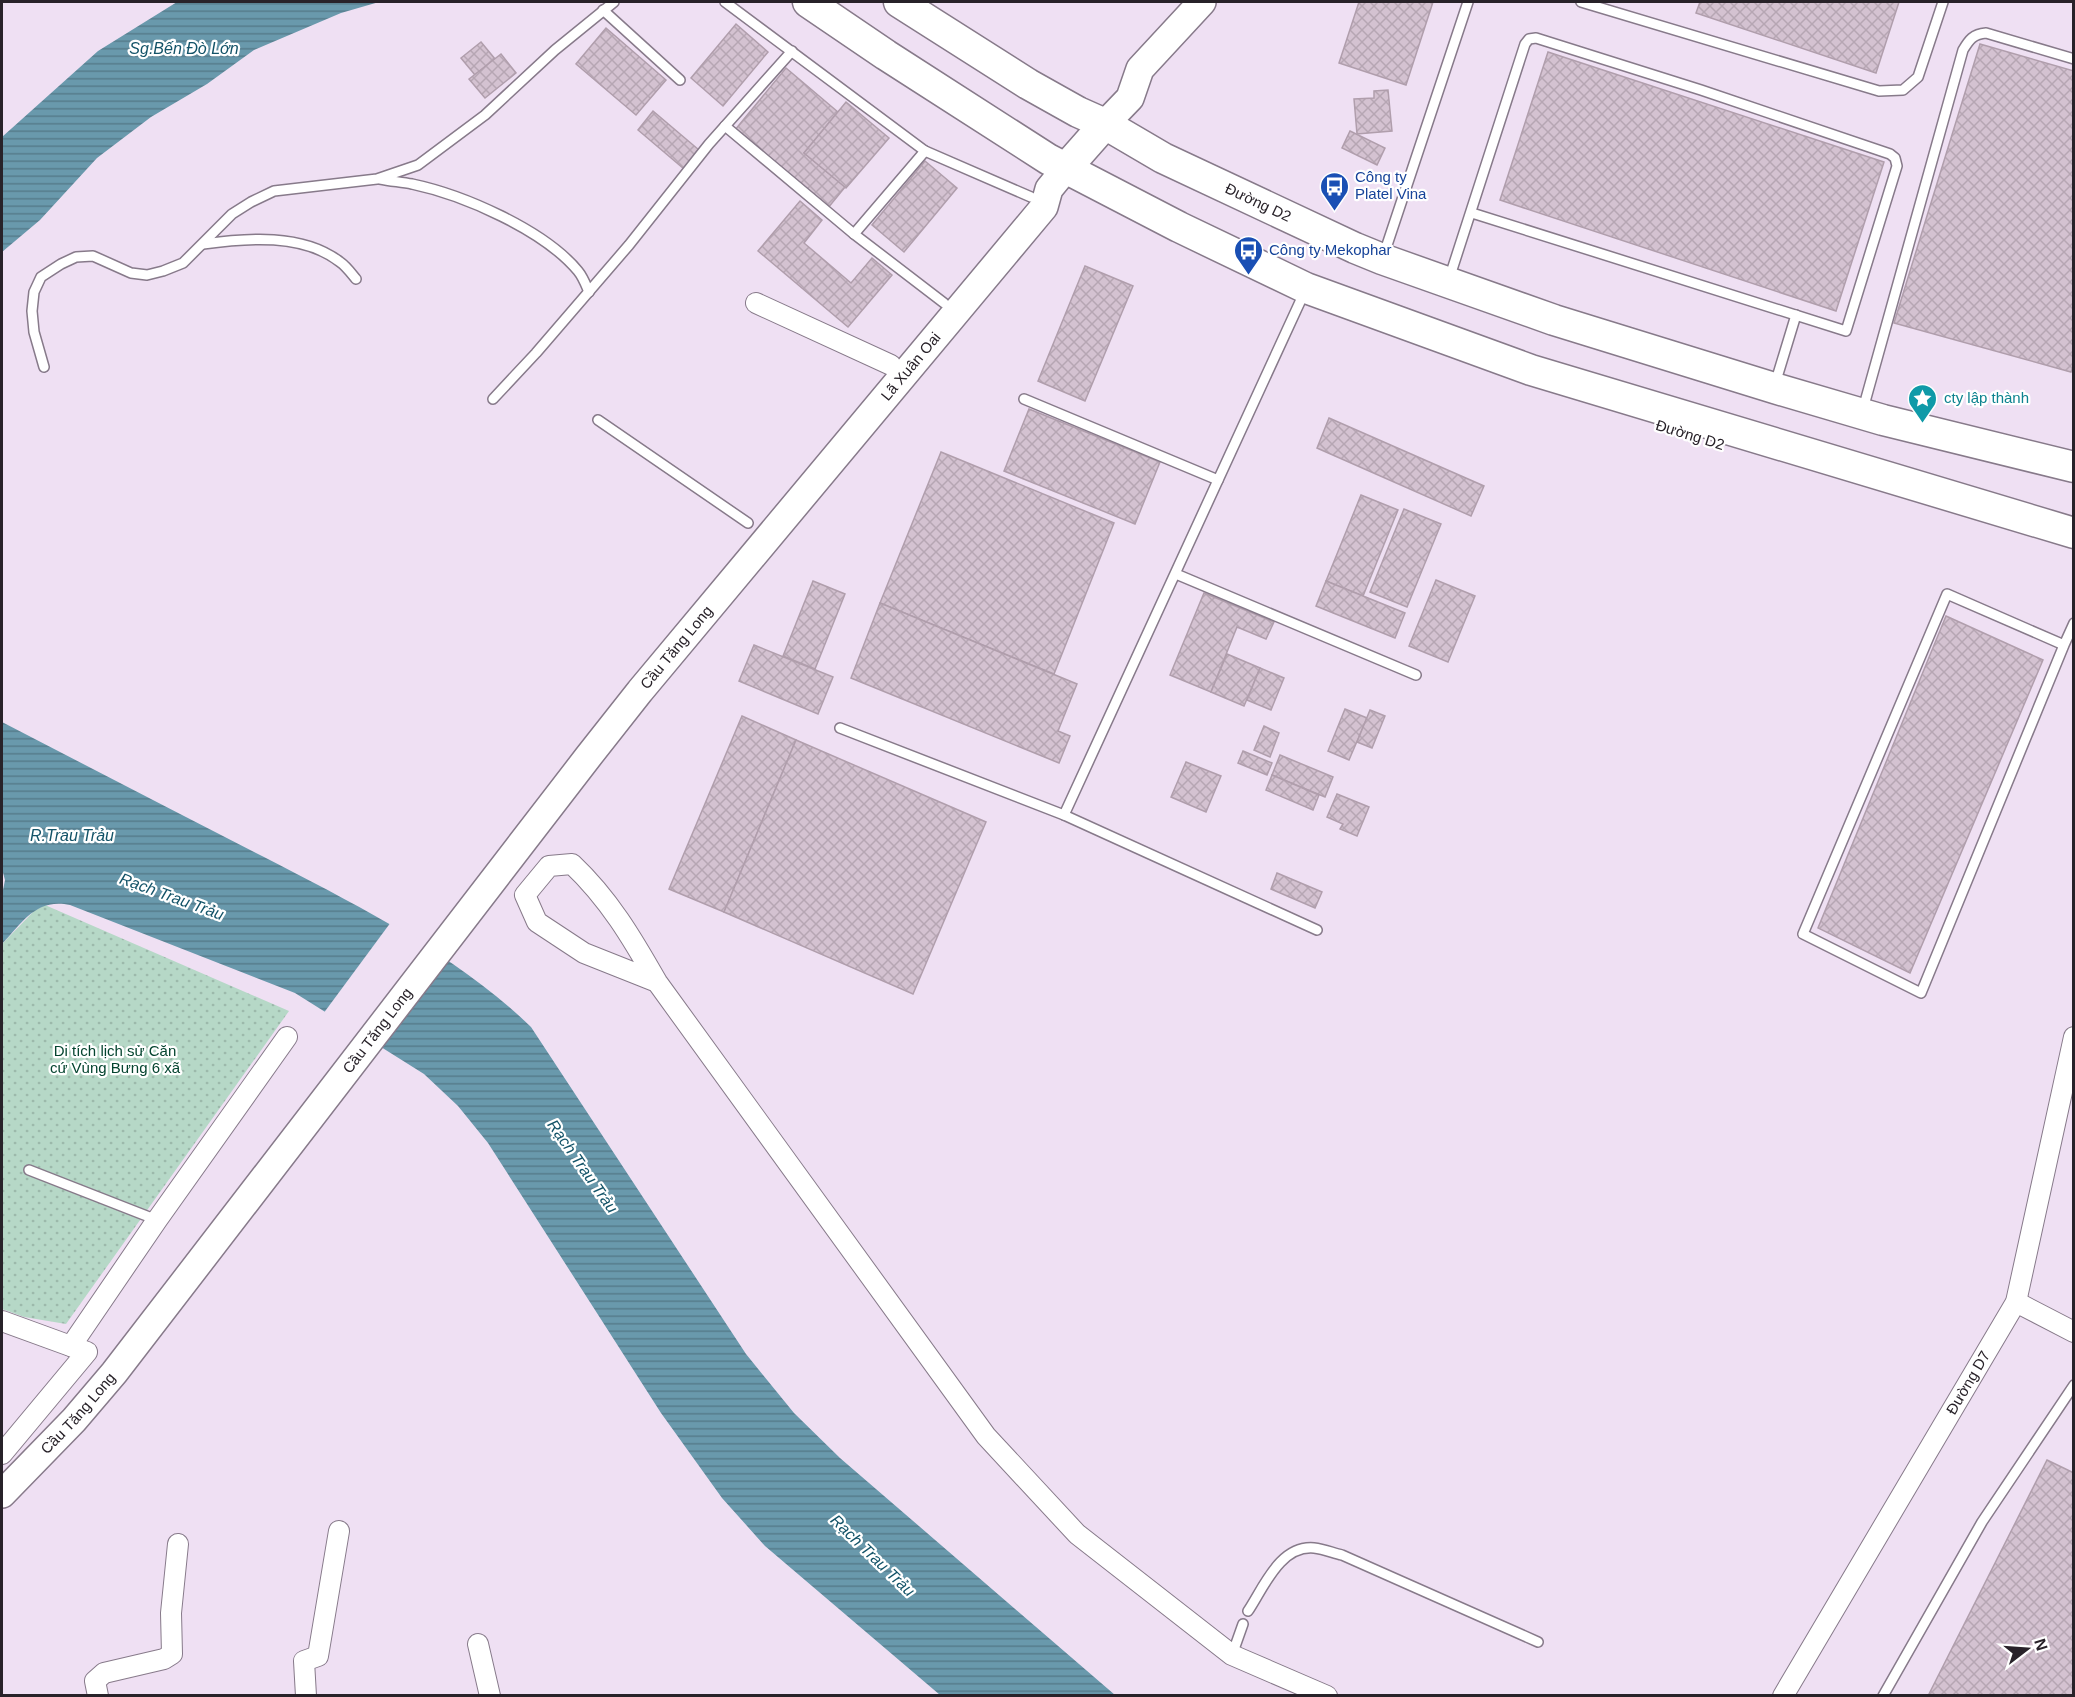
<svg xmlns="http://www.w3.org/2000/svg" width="2075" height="1697" font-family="Helvetica,sans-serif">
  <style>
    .park { fill: url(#park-dots) }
    .water { fill: url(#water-rules) }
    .pier { fill: #efe0f3 }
    .building { fill: url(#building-cross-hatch); stroke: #b09eac; stroke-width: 1.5 }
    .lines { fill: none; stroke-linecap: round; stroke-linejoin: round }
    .lane-casing { stroke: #877a8a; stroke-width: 12 }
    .street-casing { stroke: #877a8a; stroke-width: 22 }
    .secondary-casing { stroke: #877a8a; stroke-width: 30 }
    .primary-casing { stroke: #877a8a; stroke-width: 33 }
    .lane { stroke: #fff; stroke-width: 9 }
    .street { stroke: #fff; stroke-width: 20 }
    .secondary { stroke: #fff; stroke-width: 27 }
    .primary { stroke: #fff; stroke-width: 30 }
    .labels { text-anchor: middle; stroke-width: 4.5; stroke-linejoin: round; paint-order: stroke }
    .transit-label { font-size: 15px; fill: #164399; stroke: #fff; text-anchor: start }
    .street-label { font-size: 15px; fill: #282229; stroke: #fff }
    .culture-label { font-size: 15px; fill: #0d838f; stroke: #fff; text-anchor: start }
    .park-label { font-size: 15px; fill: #04442f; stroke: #fff }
    .water-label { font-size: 16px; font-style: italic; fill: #135368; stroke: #fff }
  </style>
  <defs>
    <pattern id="park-dots" width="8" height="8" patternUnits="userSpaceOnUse" patternTransform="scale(1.5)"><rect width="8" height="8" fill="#b6d8c7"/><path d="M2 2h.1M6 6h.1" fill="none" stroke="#9cb9ab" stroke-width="1.8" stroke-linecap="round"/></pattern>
    <pattern id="water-rules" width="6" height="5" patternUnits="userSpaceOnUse" patternTransform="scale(1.5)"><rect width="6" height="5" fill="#6999ac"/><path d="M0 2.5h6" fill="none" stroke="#567c8c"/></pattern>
    <pattern id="building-cross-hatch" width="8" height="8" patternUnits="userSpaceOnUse" patternTransform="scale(1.5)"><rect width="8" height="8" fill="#d4c2d1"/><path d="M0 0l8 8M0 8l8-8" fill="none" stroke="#b6a6b3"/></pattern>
  </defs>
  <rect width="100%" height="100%" fill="#efe0f3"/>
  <polygon class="park" points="45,905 289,1011 66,1324 24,1317 2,1309 2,944 34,911"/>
  <g class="water">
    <polygon points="177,2 379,2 341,13 254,50 207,84 151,117 97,158 40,220 2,252 2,137 98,51"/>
    <path d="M 2,722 C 89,767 176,812 264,857 C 355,904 457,955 531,1027 L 746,1354 L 794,1413 L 840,1458 L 1115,1695 L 940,1695 L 765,1546 L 722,1498 L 661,1413 L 488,1143 L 458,1106 L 424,1074 L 295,993 L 70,905 C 36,898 23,922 2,944 L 2,895 L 5,880 L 2,869 Z"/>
  </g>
  <polygon class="pier" points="391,922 426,944 358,1036 323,1014"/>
  <g class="building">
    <polygon points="1359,2 1433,2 1406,85 1339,63"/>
    <polygon points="1700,2 1899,2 1876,73 1696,13"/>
    <polygon points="736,24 768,52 723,106 691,78"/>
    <polygon points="606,28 666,80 636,115 576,64"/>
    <polygon points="481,42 495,59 475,75 461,58"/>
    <polygon points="1980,44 2074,71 2074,364 2071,372 1894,323"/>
    <polygon points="1548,52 1884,162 1836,311 1500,200"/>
    <polygon points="501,54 516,73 485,98 469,79"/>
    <polygon points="786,68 838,112 804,153 845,187 828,208 735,130"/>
    <polygon points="1388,90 1392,131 1357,134 1354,99 1374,98 1374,91"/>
    <polygon points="846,102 889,138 846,188 804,153"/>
    <polygon points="653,111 699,150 684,169 638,130"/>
    <polygon points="1350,131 1385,148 1377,165 1342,148"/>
    <polygon points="925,161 957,188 904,252 872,225"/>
    <polygon points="800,201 822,220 804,243 851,283 872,258 892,275 848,327 758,251"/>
    <polygon points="1085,266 1133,286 1085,401 1038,381"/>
    <polygon points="1029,409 1160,462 1135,524 1004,471"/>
    <polygon points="1329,418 1484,486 1471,516 1317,448"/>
    <polygon points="941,452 1114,523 1054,674 880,603"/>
    <polygon points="1361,495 1398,510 1363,596 1326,581"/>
    <polygon points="1404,509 1441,524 1407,607 1370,592"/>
    <polygon points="1436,580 1475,596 1448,662 1409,646"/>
    <polygon points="813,581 845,594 815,669 783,656"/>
    <polygon points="1326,581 1405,613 1395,638 1316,606"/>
    <polygon points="1204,593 1274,622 1266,639 1237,627 1211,692 1170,675"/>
    <polygon points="880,603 1077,684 1058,731 1070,736 1059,763 851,678"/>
    <polygon points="1946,616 2043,660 1910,973 1818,928"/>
    <polygon points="754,645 833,677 818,714 739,681"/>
    <polygon points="1227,654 1260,668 1244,706 1211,692"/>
    <polygon points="1260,668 1284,678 1271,710 1247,700"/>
    <polygon points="1345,709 1367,718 1349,760 1328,751"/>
    <polygon points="1370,710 1385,716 1372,748 1357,742"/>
    <polygon points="742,716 796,740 724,912 669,889"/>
    <polygon points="1264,726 1279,733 1270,757 1254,750"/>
    <polygon points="796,740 986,822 913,994 724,912"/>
    <polygon points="1243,751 1272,763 1267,775 1238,763"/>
    <polygon points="1280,755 1333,777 1325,797 1272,775"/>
    <polygon points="1186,762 1221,776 1206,812 1171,797"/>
    <polygon points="1272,775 1319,795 1313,810 1266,790"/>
    <polygon points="1337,794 1369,807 1357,836 1340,829 1343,824 1327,817"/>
    <polygon points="1277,873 1322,892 1315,908 1271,889"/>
    <polygon points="2047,1460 2074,1473 2074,1696 1928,1696"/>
  </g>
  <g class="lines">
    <defs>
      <g id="lane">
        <polyline points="725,2 925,151 1031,197"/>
        <polyline points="1581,2 1879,91 1903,90 1918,77 1943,2"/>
        <polyline points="603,10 680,80"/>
        <polyline points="725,126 854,234 944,303"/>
        <path d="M 380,179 C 390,181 401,182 412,184 C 464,195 544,230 578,271 C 583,277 586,285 589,292"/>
        <polyline points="854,234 925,151"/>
        <path d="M 203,244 C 246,238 303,233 340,262 C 346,266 351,273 356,279"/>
        <polyline points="1384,254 1468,2"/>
        <polyline points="1449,279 1525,44 1529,39 1536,38 1701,90 1890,154 1895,158 1897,166 1846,331 1472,213"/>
        <polyline points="44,367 34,332 32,311 34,292 41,277 61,264 76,257 93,256 131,273 147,275 163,271 183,263 232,214 251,202 274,191 377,179 418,165 485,115 555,50 614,2"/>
        <polyline points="1775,384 1796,315"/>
        <polyline points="493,399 536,353 629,245 709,144 792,51"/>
        <polyline points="1024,399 1218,480"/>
        <path d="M 1863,409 L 1963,50 C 1969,40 1973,34 1986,33 L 2074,59"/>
        <polyline points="598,420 748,523"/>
        <polyline points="1176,574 1416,675"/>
        <polyline points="2064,645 1947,594 1803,934 1921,993 2064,645 2074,623"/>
        <polyline points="840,728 1064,815 1305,291"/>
        <polyline points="1064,815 1317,930"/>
        <polyline points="29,1170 157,1220"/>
        <path d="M 1248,1611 C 1264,1587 1280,1545 1314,1548 C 1324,1549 1333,1553 1342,1555 L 1538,1642"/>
        <polyline points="1232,1655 1243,1624"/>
        <polyline points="1883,1696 1982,1522 2074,1385"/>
      </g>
      <g id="street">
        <polyline points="756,303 891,365"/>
        <path d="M 657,982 L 584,953 L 537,922 L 525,895 L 549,866 L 572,864 C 609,899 632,938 657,982 L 986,1436 L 1077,1534 L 1232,1655 L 1327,1696"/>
        <polyline points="2016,1302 2074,1332"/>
        <polyline points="2,1321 87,1352 2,1454"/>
        <polyline points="71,1346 157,1220 287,1037"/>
        <polyline points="478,1644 490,1696"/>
        <polyline points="98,1696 95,1681 104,1673 164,1659 172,1654 171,1613 178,1544"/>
        <polyline points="306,1696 304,1661 318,1656 339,1531"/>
        <path id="s1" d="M 1783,1696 L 2016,1302 L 2074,1037"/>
      </g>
      <g id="secondary">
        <polyline points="1105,124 1130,98 1140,69 1202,2"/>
        <path id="s2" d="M 2,1494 L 74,1420 L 114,1373 L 588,757 L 640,691 L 1044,207 L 1049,189 L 1067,167"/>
      </g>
      <g id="primary">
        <polyline points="808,2 886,55 1048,159 1179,227 1306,288 1531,370 2074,533"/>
        <path id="s3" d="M 899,2 L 1028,84 L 1078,112 L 1105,124 L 1163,158 L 1355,248 L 1382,259 L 1554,320 L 1774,388 L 1883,420 L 2074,467"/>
        <polyline points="1067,167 1105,124"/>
      </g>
    </defs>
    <use href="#lane" class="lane-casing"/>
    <use href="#street" class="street-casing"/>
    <use href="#secondary" class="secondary-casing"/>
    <use href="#primary" class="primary-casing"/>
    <use href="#lane" class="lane"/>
    <use href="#street" class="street"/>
    <use href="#secondary" class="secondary"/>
    <use href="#primary" class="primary"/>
  </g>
  <defs>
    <symbol id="bus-pin" viewBox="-11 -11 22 30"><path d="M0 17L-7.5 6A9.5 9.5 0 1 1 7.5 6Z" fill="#1a4fb4" stroke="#fff"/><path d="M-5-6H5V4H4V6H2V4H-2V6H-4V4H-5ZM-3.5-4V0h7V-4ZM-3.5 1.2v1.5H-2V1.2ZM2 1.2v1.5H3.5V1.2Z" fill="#fff"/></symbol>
    <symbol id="sight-pin" viewBox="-11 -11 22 30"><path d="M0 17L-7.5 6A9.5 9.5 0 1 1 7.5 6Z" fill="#0f9aa8" stroke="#fff"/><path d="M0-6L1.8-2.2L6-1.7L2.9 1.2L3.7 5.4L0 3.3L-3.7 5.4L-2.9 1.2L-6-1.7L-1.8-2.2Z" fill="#fff"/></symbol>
  </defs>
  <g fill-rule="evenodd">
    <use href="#bus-pin" x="1318" y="170" width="33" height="45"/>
    <use href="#bus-pin" x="1232" y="234" width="33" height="45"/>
    <use href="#sight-pin" x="1906" y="382" width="33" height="45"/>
  </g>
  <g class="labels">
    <g class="transit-label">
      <text x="1355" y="182">Công ty<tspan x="1355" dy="17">Platel Vina</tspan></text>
      <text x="1269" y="255">Công ty Mekophar</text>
    </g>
    <g class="street-label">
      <text dy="5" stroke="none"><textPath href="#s3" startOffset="412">Đường D2</textPath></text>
      <text dy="5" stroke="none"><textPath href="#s2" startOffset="1449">Lã Xuân Oai</textPath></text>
      <text transform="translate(1690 435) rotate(17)" y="5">Đường D2</text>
      <text dy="5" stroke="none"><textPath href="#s2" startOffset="1083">Cầu Tăng Long</textPath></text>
      <text dy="5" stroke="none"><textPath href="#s2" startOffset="597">Cầu Tăng Long</textPath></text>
      <text dy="5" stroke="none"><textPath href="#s1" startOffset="364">Đường D7</textPath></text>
      <text dy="5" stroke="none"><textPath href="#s2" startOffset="111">Cầu Tăng Long</textPath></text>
    </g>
    <g class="culture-label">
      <text x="1944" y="403">cty lập thành</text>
    </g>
    <g class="park-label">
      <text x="115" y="1056">Di tích lịch sử Căn<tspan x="115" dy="17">cứ Vùng Bưng 6 xã</tspan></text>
    </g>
    <g class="water-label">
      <text x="184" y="54">Sg.Bến Đò Lớn</text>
      <text x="72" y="841">R.Trau Trảu</text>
      <text transform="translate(172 896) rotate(20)" y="6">Rạch Trau Trảu</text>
      <text transform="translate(583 1166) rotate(55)" y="6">Rạch Trau Trảu</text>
      <text transform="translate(873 1555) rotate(44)" y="6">Rạch Trau Trảu</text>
    </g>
  </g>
  <rect width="2075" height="1697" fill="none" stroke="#282229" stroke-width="6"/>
  <g transform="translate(2027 1649) rotate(73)" stroke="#ffffff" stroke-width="4.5" paint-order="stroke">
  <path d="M0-4.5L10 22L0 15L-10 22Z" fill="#282229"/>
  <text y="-9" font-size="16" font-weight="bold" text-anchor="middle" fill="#282229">N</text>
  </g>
</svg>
